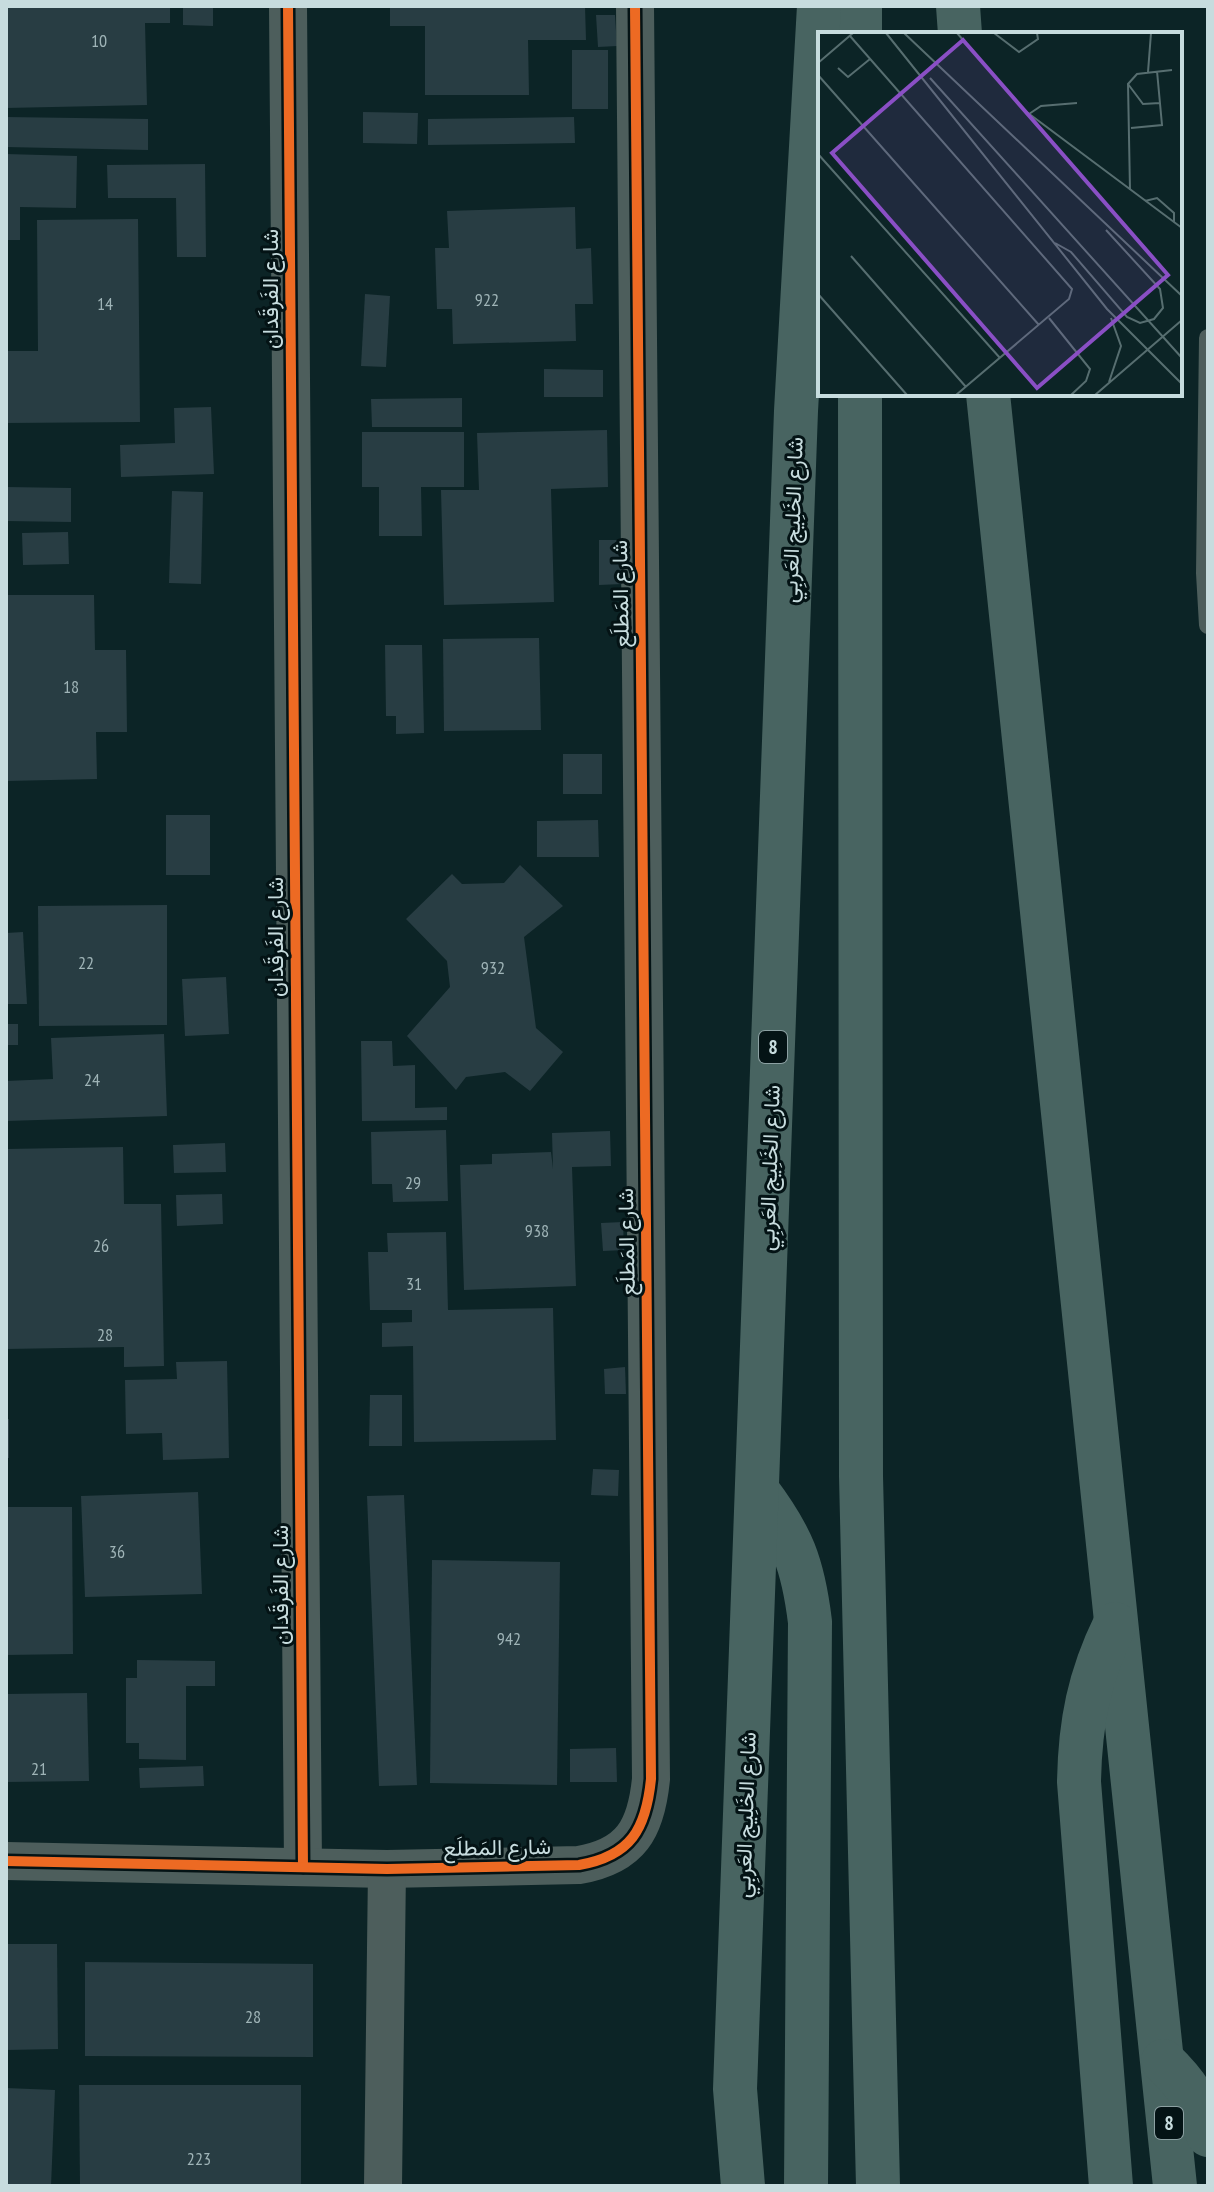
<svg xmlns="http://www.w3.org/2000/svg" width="1214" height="2192" font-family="'PT Sans Narrow',Vazirmatn,sans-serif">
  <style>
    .building { fill: #283d43 }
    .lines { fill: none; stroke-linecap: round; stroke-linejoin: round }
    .lane { stroke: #4d5e5c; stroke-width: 18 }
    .street { stroke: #4d5e5c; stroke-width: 38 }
    .highway { stroke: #486461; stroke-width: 44 }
    .cycleway-casing { stroke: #041315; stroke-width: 15 }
    .cycleway { stroke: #ed6a23; stroke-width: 10 }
    .labels { text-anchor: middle; stroke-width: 6; stroke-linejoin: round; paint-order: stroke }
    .number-label { font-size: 18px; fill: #9fb4b7 }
    .shield { fill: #041315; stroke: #8ca0a2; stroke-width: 2 }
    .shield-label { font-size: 20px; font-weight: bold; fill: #c7dcde }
    .street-label { font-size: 22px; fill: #c7dcde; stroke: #041315 }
    .inset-road { fill: none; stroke: #576e70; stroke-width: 2 }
    .view { fill: #8a4fc5; fill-opacity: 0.15; stroke: #8a4fc5; stroke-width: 4 }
    .inset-edge { fill: none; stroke: #c7dcde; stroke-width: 4 }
  </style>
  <rect width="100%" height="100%" fill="#0c2426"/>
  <g class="building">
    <polygon points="6,6 170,6 170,23 145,23 147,105 6,108"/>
    <polygon points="183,6 213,6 213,26 183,25"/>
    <polygon points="390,6 585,6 586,40 528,40 529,95 425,95 425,26 390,26"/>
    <polygon points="596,15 615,15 617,46 598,47"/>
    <rect x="572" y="50" width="36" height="59"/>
    <polygon points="363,112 418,113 417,144 363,143"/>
    <polygon points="6,117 148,119 148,150 6,147"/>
    <polygon points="574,117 575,143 428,145 428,119"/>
    <polygon points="6,154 77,156 76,208 20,207 20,240 6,240"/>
    <polygon points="205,164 206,257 177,257 176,198 108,198 107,165"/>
    <polygon points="575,207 576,249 591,248 593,304 575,304 576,341 453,344 452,309 437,309 435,248 449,248 447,211"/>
    <polygon points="138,219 140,422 6,423 6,351 38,351 37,220"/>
    <polygon points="365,294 390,296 386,367 361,366"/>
    <polygon points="544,369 603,370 603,397 544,397"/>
    <polygon points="462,398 462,427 372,427 371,399"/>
    <polygon points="211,407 214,474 121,477 120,445 175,443 174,408"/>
    <polygon points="607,430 608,487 551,489 554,602 444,605 441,490 479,490 477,433"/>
    <polygon points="362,432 464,432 464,487 421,487 422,536 379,536 379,487 362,487"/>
    <polygon points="6,487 71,488 71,522 6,521"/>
    <polygon points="172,491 203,492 201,584 169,583"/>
    <polygon points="68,532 69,564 23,565 22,533"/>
    <polygon points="599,540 622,540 622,584 599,585"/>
    <polygon points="6,595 94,595 95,650 126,650 127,732 96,732 97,779 6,781"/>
    <polygon points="539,638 541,730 444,731 443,639"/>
    <polygon points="385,645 422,645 424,733 396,734 396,716 386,716"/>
    <rect x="563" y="754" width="39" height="40"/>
    <rect x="166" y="815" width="44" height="60"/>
    <polygon points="598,820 599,857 537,857 537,821"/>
    <polygon points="520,865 563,906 524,937 536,1028 563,1052 530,1091 505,1072 466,1077 456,1090 407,1036 450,987 447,961 406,919 452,874 462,884 504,883"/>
    <polygon points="167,905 167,1025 39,1026 38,906"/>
    <polygon points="23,932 27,1004 6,1004 6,933"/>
    <polygon points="226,977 229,1034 185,1036 182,979"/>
    <rect x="6" y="1024" width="12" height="21"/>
    <polygon points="164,1034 167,1116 6,1121 6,1081 53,1079 51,1038"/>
    <polygon points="361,1041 392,1041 393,1066 415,1065 415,1108 447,1107 447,1120 362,1121"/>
    <polygon points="446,1130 448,1201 393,1202 392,1184 372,1184 371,1132"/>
    <polygon points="610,1131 611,1166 572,1167 576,1286 464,1290 460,1165 492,1164 492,1154 551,1152 553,1169 552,1133"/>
    <polygon points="225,1143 226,1172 174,1173 173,1145"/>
    <polygon points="123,1147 124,1204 161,1204 164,1366 124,1367 124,1347 6,1349 6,1149"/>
    <polygon points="222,1194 223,1224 177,1226 176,1195"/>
    <polygon points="623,1222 624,1250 603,1251 601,1223"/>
    <polygon points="446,1232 448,1310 553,1308 556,1440 414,1442 413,1346 382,1347 382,1323 412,1322 412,1310 370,1310 368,1252 388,1252 387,1233"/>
    <polygon points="227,1361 229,1458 163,1460 162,1433 126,1434 125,1380 177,1379 176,1362"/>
    <polygon points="625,1367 626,1394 605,1394 604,1369"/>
    <polygon points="370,1395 402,1395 402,1446 369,1446"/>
    <rect x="6" y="1419" width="3" height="39"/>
    <polygon points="593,1469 619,1470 618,1496 591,1495"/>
    <polygon points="198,1492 202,1594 85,1597 81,1496"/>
    <polygon points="404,1495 417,1785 379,1786 367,1496"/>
    <polygon points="6,1507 72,1507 73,1654 6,1655"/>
    <polygon points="432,1560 560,1562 557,1785 430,1783"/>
    <polygon points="137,1660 215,1661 215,1686 186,1686 186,1760 139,1759 139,1743 126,1743 126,1678 137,1678"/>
    <polygon points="87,1693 89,1781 6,1782 6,1694"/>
    <polygon points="616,1748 617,1782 570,1782 570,1749"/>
    <polygon points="203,1766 204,1786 140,1788 139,1768"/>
    <polygon points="6,1944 57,1944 58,2049 6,2050"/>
    <polygon points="85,1962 313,1964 313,2057 85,2056"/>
    <polygon points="79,2085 301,2085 301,2186 80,2186"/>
    <polygon points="6,2088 55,2090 51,2186 6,2186"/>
  </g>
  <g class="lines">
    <polyline class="lane" points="1208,338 1205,573 1208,625"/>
    <g class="street">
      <polyline points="288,6 303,1867"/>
      <path d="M 6,1861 L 387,1869 L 579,1865 C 631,1856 646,1829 651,1779 L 635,6"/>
      <polyline points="383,2186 387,1869"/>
    </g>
    <g class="highway">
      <polyline points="860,6 860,34"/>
      <polyline points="958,6 960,34"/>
      <polyline points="860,394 861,1476 878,2186"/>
      <polyline points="988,394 1175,2186"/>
      <path d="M 757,1490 C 792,1536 803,1564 810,1622 L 806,2186"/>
      <path d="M 1163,2061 C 1185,2082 1201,2104 1208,2135"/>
      <polyline points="743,2186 735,2089 796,411 819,6"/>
      <path d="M 1111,2186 L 1079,1782 C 1080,1723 1089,1677 1115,1624"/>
    </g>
    <defs>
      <g id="cycleway">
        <polyline points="288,6 303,1867"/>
        <path d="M 6,1861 L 387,1869 L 579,1865 C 631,1856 646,1829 651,1779 L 635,6"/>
      </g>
    </defs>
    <use href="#cycleway" class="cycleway-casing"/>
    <use href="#cycleway" class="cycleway"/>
  </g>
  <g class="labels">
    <g class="number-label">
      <text x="99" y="47">10</text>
      <text x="487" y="306">922</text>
      <text x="105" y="310">14</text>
      <text x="71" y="693">18</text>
      <text x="86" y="969">22</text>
      <text x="493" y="974">932</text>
      <text x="92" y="1086">24</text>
      <text x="413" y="1189">29</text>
      <text x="537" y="1237">938</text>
      <text x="101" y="1252">26</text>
      <text x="414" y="1290">31</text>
      <text x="105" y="1341">28</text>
      <text x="117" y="1558">36</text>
      <text x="509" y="1645">942</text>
      <text x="39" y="1775">21</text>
      <text x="253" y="2023">28</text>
      <text x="199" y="2165">223</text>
    </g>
    <g class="shield">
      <rect x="759" y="1031" width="28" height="32" rx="6"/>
      <rect x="1155" y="2107" width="28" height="32" rx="6"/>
    </g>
    <g class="shield-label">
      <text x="773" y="1054">8</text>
      <text x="1169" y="2130">8</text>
    </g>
    <g class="street-label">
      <text transform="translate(270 289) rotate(-90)" y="8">شارع الفَرقَدان</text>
      <text transform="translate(792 520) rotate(-88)" y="8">شارع الخَلِيج العَربِي</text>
      <text transform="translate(620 594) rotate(-91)" y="8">شارع المَطلَع</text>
      <text transform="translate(275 937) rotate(-90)" y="8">شارع الفَرقَدان</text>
      <text transform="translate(769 1168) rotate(-88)" y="8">شارع الخَلِيج العَربِي</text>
      <text transform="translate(626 1242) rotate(-91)" y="8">شارع المَطلَع</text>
      <text transform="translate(280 1585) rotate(-90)" y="8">شارع الفَرقَدان</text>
      <text transform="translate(745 1815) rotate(-88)" y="8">شارع الخَلِيج العَربِي</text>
      <text transform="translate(497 1847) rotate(-1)" y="8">شارع المَطلَع</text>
    </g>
  </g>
  <g transform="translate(818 32)">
    <rect width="364" height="364" fill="#0c2426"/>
    <path class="inset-road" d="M 68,1 L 289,277 L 364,352M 86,1 L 364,264M 139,1 L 206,78 L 364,196M 176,1 L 201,20 L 220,7 L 219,1M 32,4 L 254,257 L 251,267 L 138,363M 0,31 L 35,1M 20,36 L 30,45 L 52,27M 330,40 L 333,1M 0,43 L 221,293M 112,46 L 364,326M 310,52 L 325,72 L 342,71M 211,82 L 223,74 L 259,71M 313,96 L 344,93 L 339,39M 0,122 L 182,326M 312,158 L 310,52 L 319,42 L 354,38M 327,169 L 339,166 L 356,181 L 356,190M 237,211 L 253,220 L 309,285 L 322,291 L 336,287 L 345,276 L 342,257 L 288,198M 33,224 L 148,355M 0,262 L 89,363M 231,286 L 272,337 L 268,349 L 253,363M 291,350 L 303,314 L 293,286M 277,363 L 364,288"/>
    <path class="view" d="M 145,8 L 350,243 L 219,356 L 14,121 Z"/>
    <rect width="364" height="364" class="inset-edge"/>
  </g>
  <rect width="1214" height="2192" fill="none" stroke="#c7dcde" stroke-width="16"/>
</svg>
